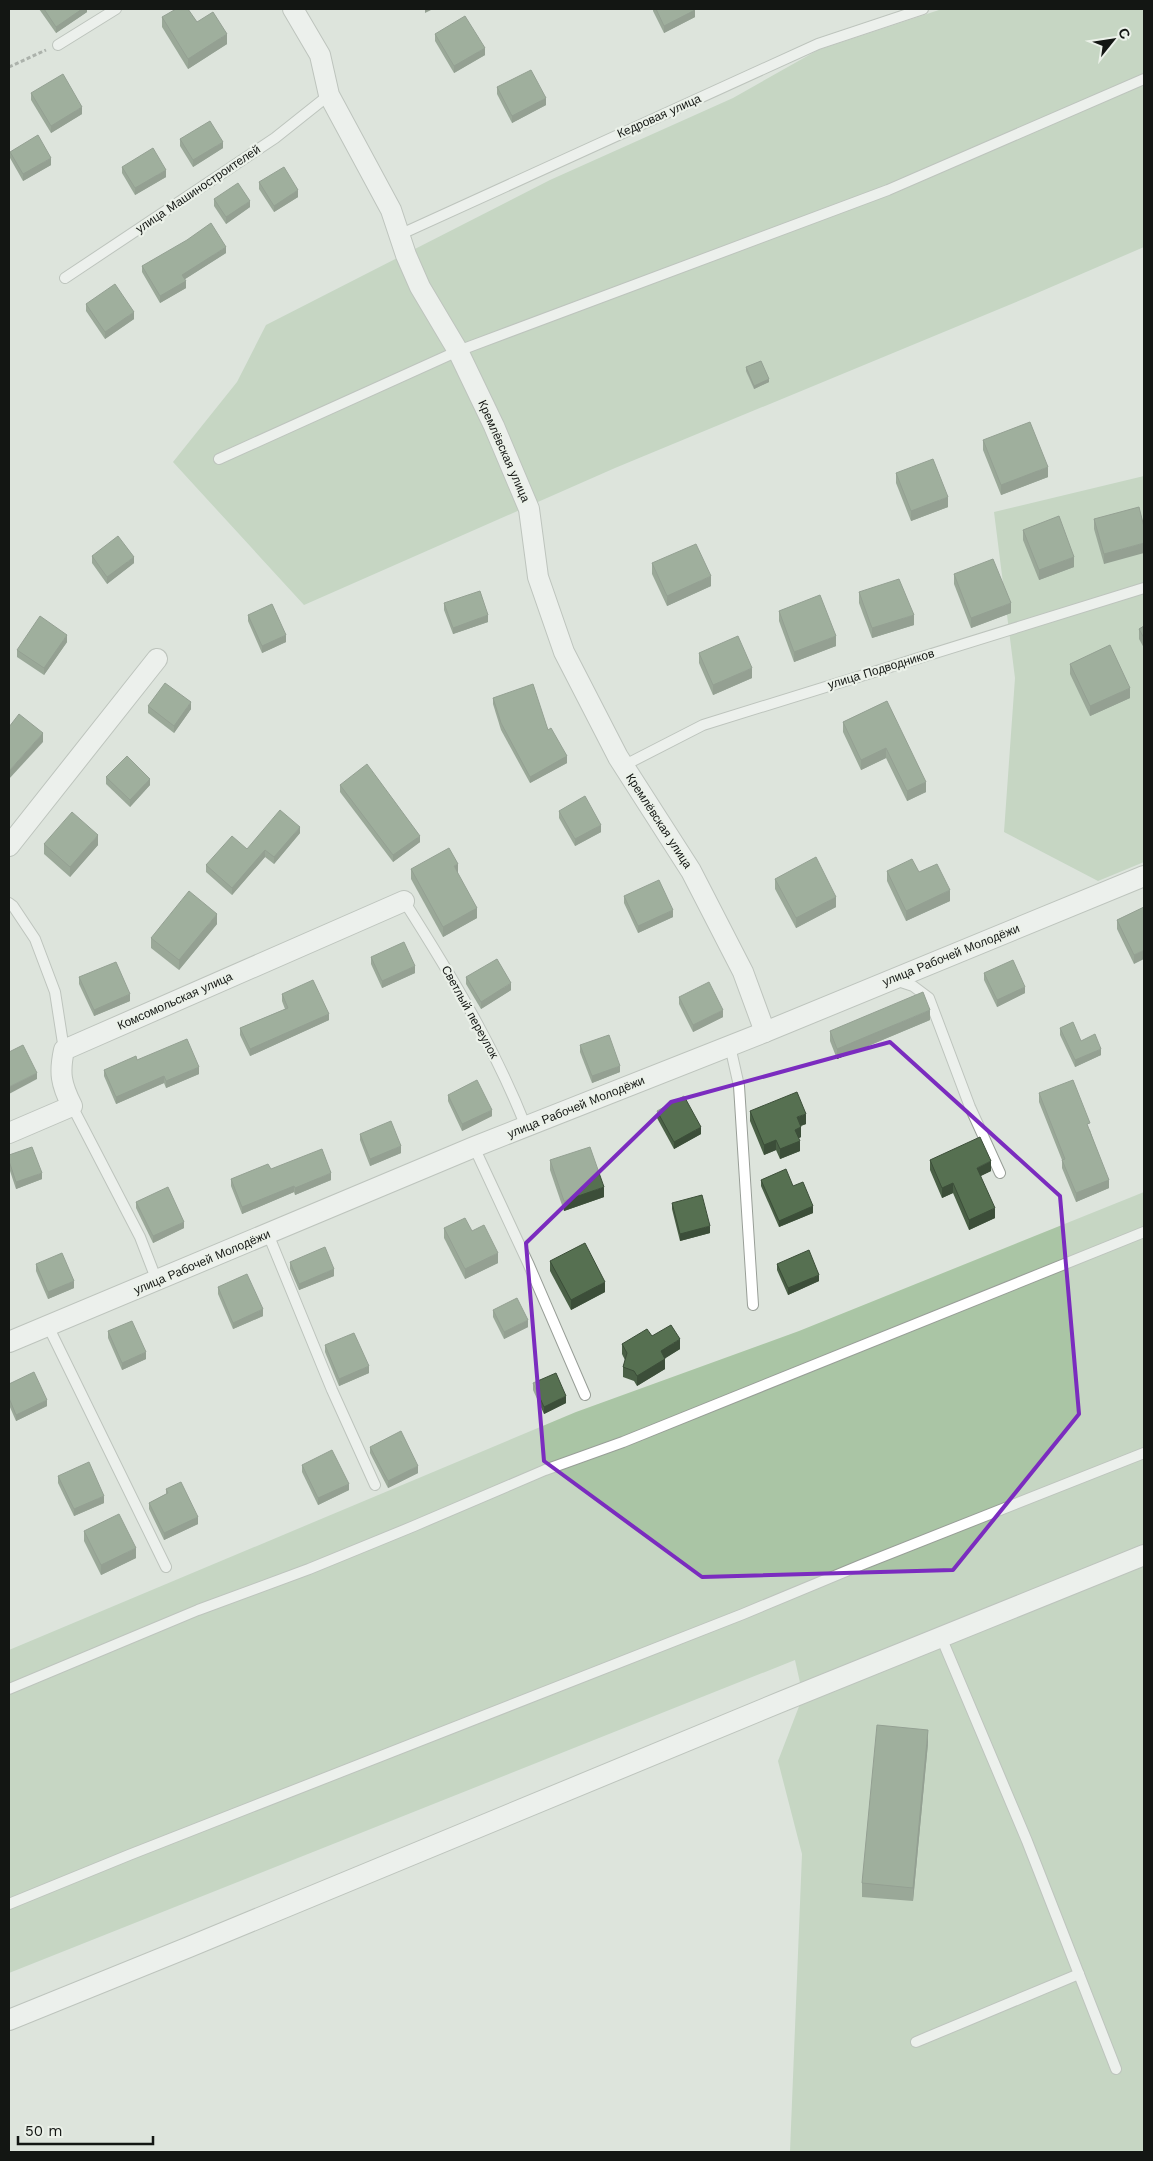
<svg xmlns="http://www.w3.org/2000/svg" width="1153" height="2161" font-family="'Work Sans',sans-serif">
  <style>
    .green { fill: #aac5a5 }
    .lines { fill: none; stroke-linecap: round; stroke-linejoin: round }
    .service-casing { stroke: #989e97; stroke-width: 12 }
    .minor-casing { stroke: #989e97; stroke-width: 22 }
    .path { stroke: #717570; stroke-width: 3; stroke-dasharray: 4 2.5; stroke-linecap: butt }
    .service { stroke: #fff; stroke-width: 10 }
    .minor { stroke: #fff; stroke-width: 20 }
    .wall { fill: #4a6046 }
    .shaded-wall { fill: #3c4e39 }
    .building { fill: #567051; stroke: #3c4e39 }
    .marked { fill: none; stroke: #7b2cbf; stroke-width: 4; stroke-linejoin: round }
    .labels { text-anchor: middle; stroke-width: 4.5; stroke-linejoin: round; paint-order: stroke }
    .street-label { font-size: 12px; fill: #131613; stroke: #ebf1e9 }
  </style>
  <rect width="100%" height="100%" fill="#dde4dc"/>
  <g class="green">
    <polygon points="942,9 1144,9 1144,247 1028,297 615,468 304,605 173,462 237,382 266,325 550,180 733,98 818,50"/>
    <polygon points="1144,476 1144,862 1098,881 1004,832 1015,678 994,512"/>
    <polygon points="1144,1192 1144,2152 790,2152 802,1854 778,1761 803,1696 795,1660 9,1973 9,1650 576,1412 799,1331"/>
  </g>
  <g class="lines">
    <defs>
      <g id="service">
        <polyline points="58,45 116,9"/>
        <polyline points="399,235 818,44 923,9"/>
        <polyline points="65,278 275,138 329,95"/>
        <polyline points="219,459 458,351 888,190 1144,79"/>
        <polyline points="623,766 703,725 1144,588"/>
        <path d="M 404,901 C 451,975 494,1046 526,1127"/>
        <polyline points="9,903 13,906 35,939 55,992 64,1050"/>
        <polyline points="895,980 913,986 929,998 970,1107 1000,1173"/>
        <polyline points="730,1046 739,1086 753,1305"/>
        <polyline points="72,1106 140,1237 157,1281"/>
        <polyline points="474,1147 528,1263 585,1395"/>
        <polyline points="268,1234 332,1390 375,1485"/>
        <polyline points="48,1326 166,1567"/>
        <polyline points="941,1637 1027,1841 1116,2069"/>
        <polyline points="9,1689 198,1610 309,1569 414,1526 545,1470 623,1442 1144,1232"/>
        <polyline points="9,1904 129,1855 743,1614 861,1565 1144,1453"/>
        <polyline points="916,2042 1079,1974"/>
      </g>
      <g id="minor">
        <polyline points="293,9 320,55 329,95 391,210 406,255 420,287 458,351 494,426 529,509 538,577 564,652 618,757 691,871 743,972 765,1032"/>
        <polyline points="9,846 157,659"/>
        <path d="M 9,1133 L 72,1106 C 61,1084 59,1073 64,1050 L 404,901"/>
        <polyline points="9,1342 474,1147 765,1032 1144,876"/>
        <polyline points="9,2020 189,1947 783,1701 1144,1555"/>
      </g>
    </defs>
    <use href="#service" class="service-casing"/>
    <use href="#minor" class="minor-casing"/>
    <polyline class="path" points="9,67 46,50"/>
    <use href="#service" class="service"/>
    <use href="#minor" class="minor"/>
  </g>
  <g class="wall">
    <polygon points="39,9 87,9 87,12 56,33"/>
    <polygon points="653,9 694,9 695,17 664,33 653,11"/>
    <polygon points="162,17 197,22 227,44 188,69 162,27"/>
    <polygon points="435,34 485,55 454,73 435,41"/>
    <polygon points="497,87 546,105 512,123 497,94"/>
    <polygon points="31,93 82,114 51,133 31,100"/>
    <polygon points="180,139 223,148 193,167 180,146"/>
    <polygon points="10,152 51,165 23,181 10,158"/>
    <polygon points="122,167 166,177 135,195 122,173"/>
    <polygon points="259,182 298,197 274,212 259,189"/>
    <polygon points="214,199 250,207 226,224 214,206"/>
    <polygon points="226,253 185,279 186,288 160,303 142,272 142,266"/>
    <polygon points="86,304 134,319 105,339 86,311"/>
    <polygon points="746,367 769,382 754,389 746,371"/>
    <polygon points="983,440 1048,477 1001,495 983,450"/>
    <polygon points="896,473 948,507 911,521 896,483"/>
    <polygon points="1094,519 1144,527 1104,564 1094,529"/>
    <polygon points="1023,530 1074,567 1039,580 1023,540"/>
    <polygon points="92,556 134,563 107,584 92,563"/>
    <polygon points="652,563 711,586 667,606 652,574"/>
    <polygon points="954,574 1011,613 971,628 954,584"/>
    <polygon points="859,592 914,625 872,638 859,603"/>
    <polygon points="444,603 488,622 453,634 444,610"/>
    <polygon points="779,611 836,646 794,662 779,621"/>
    <polygon points="248,615 286,642 262,653 248,621"/>
    <polygon points="1144,626 1144,648 1139,639 1139,629"/>
    <polygon points="67,642 44,675 17,657 17,650"/>
    <polygon points="699,653 752,678 713,695 699,663"/>
    <polygon points="1070,664 1130,698 1090,716 1070,674"/>
    <polygon points="493,698 548,730 567,763 530,783 501,730 493,704"/>
    <polygon points="887,701 926,792 907,801 886,758 861,770 843,732 843,722"/>
    <polygon points="148,706 191,709 174,733 148,713"/>
    <polygon points="106,777 150,785 130,807 106,784"/>
    <polygon points="340,785 420,842 393,862 340,792"/>
    <polygon points="559,811 601,832 575,846 559,818"/>
    <polygon points="300,833 274,864 265,857 232,895 206,872 206,865 247,849"/>
    <polygon points="44,844 98,845 70,877 44,854"/>
    <polygon points="411,869 458,874 477,918 443,937 411,879"/>
    <polygon points="887,871 919,872 950,901 906,921 887,881"/>
    <polygon points="775,879 836,907 796,928 775,889"/>
    <polygon points="624,896 673,917 638,933 624,903"/>
    <polygon points="1144,907 1134,964 1117,929 1117,920"/>
    <polygon points="217,924 179,970 151,948 151,938"/>
    <polygon points="371,957 415,973 382,988 371,964"/>
    <polygon points="984,973 1025,993 997,1007 984,980"/>
    <polygon points="79,977 130,1001 94,1016 79,984"/>
    <polygon points="466,977 511,990 481,1009 466,984"/>
    <polygon points="282,994 329,1020 250,1056 240,1035 240,1028 285,1009 282,1001"/>
    <polygon points="679,997 723,1017 693,1032 679,1004"/>
    <polygon points="930,1020 837,1059 830,1041 830,1031"/>
    <polygon points="1060,1028 1101,1055 1075,1067 1060,1035"/>
    <polygon points="580,1045 620,1072 592,1083 580,1052"/>
    <polygon points="137,1060 199,1074 166,1088 164,1083 116,1104 104,1076 104,1070"/>
    <polygon points="1039,1093 1090,1130 1109,1188 1076,1202 1062,1168 1062,1160 1039,1102"/>
    <polygon points="448,1095 492,1116 462,1131 448,1101"/>
    <polygon points="657,1111 701,1134 674,1149 657,1118"/>
    <polygon points="750,1111 806,1124 801,1126 801,1137 799,1138 800,1151 780,1159 776,1150 764,1155 750,1121"/>
    <polygon points="360,1134 401,1153 370,1166 360,1140"/>
    <polygon points="9,1155 42,1179 16,1189 9,1168"/>
    <polygon points="550,1160 604,1197 564,1211 550,1170"/>
    <polygon points="930,1160 991,1171 980,1176 995,1218 969,1230 953,1193 942,1198 930,1170"/>
    <polygon points="271,1169 331,1180 295,1195 294,1192 242,1214 231,1186 231,1179"/>
    <polygon points="761,1180 793,1186 813,1213 779,1227 761,1186"/>
    <polygon points="136,1202 184,1228 153,1243 136,1208"/>
    <polygon points="672,1203 710,1233 680,1241 672,1209"/>
    <polygon points="444,1228 472,1231 498,1263 465,1279 444,1238"/>
    <polygon points="550,1261 605,1292 571,1310 550,1271"/>
    <polygon points="290,1262 334,1276 299,1290 290,1269"/>
    <polygon points="36,1264 74,1288 48,1299 36,1271"/>
    <polygon points="777,1264 819,1281 788,1295 777,1270"/>
    <polygon points="218,1287 263,1316 233,1329 218,1294"/>
    <polygon points="493,1310 528,1327 504,1339 493,1317"/>
    <polygon points="108,1331 146,1359 122,1370 108,1338"/>
    <polygon points="652,1336 680,1349 665,1358 665,1369 637,1386 634,1381 623,1377 623,1367 625,1360 622,1354 622,1344"/>
    <polygon points="325,1345 369,1373 339,1386 325,1352"/>
    <polygon points="533,1383 566,1403 544,1414 533,1390"/>
    <polygon points="9,1384 47,1406 16,1421 9,1405"/>
    <polygon points="370,1447 418,1473 388,1488 370,1453"/>
    <polygon points="302,1465 349,1490 318,1505 302,1472"/>
    <polygon points="58,1476 104,1503 74,1516 58,1483"/>
    <polygon points="166,1489 198,1524 164,1540 149,1509 149,1503 166,1494"/>
    <polygon points="84,1531 136,1558 101,1575 84,1541"/>
    <polygon points="928,1743 913,1901 862,1897 862,1883"/>
  </g>
  <g class="shaded-wall">
    <polygon points="82,9 87,9 87,12 56,33 56,27"/>
    <polygon points="425,9 433,9 425,13"/>
    <polygon points="695,10 695,17 664,33 664,26"/>
    <polygon points="227,34 227,44 188,69 188,59"/>
    <polygon points="485,48 485,55 454,73 454,66"/>
    <polygon points="546,98 546,105 512,123 512,116"/>
    <polygon points="82,107 82,114 51,133 51,126"/>
    <polygon points="223,142 223,148 193,167 193,160"/>
    <polygon points="51,158 51,165 23,181 23,174"/>
    <polygon points="166,170 166,177 135,195 135,188"/>
    <polygon points="298,190 298,197 274,212 274,206"/>
    <polygon points="250,201 250,207 226,224 226,217"/>
    <polygon points="226,247 226,253 182,281 182,275"/>
    <polygon points="186,281 186,288 160,303 160,296"/>
    <polygon points="134,312 134,319 105,339 105,332"/>
    <polygon points="769,379 769,382 754,389 754,386"/>
    <polygon points="1048,467 1048,477 1001,495 1001,485"/>
    <polygon points="948,497 948,507 911,521 911,511"/>
    <polygon points="1144,543 1144,553 1104,564 1104,554"/>
    <polygon points="134,557 134,563 107,584 107,577"/>
    <polygon points="1074,557 1074,567 1039,580 1039,570"/>
    <polygon points="711,576 711,586 667,606 667,596"/>
    <polygon points="1011,603 1011,613 971,628 971,618"/>
    <polygon points="488,615 488,622 453,634 453,628"/>
    <polygon points="914,615 914,625 872,638 872,628"/>
    <polygon points="67,635 67,642 44,675 44,668"/>
    <polygon points="286,635 286,642 262,653 262,646"/>
    <polygon points="836,636 836,646 794,662 794,652"/>
    <polygon points="752,668 752,678 713,695 713,685"/>
    <polygon points="1130,688 1130,698 1090,716 1090,706"/>
    <polygon points="191,702 191,709 174,733 174,726"/>
    <polygon points="43,733 43,742 9,779 9,771"/>
    <polygon points="886,748 886,758 861,770 861,760"/>
    <polygon points="567,756 567,763 530,783 530,777"/>
    <polygon points="150,779 150,785 130,807 130,800"/>
    <polygon points="926,782 926,792 907,801 907,791"/>
    <polygon points="601,825 601,832 575,846 575,839"/>
    <polygon points="300,827 300,833 274,864 274,857"/>
    <polygon points="98,835 98,845 70,877 70,867"/>
    <polygon points="420,836 420,842 393,862 393,855"/>
    <polygon points="265,850 265,857 232,895 232,888"/>
    <polygon points="458,864 458,874 454,866"/>
    <polygon points="950,890 950,901 906,921 906,911"/>
    <polygon points="836,897 836,907 796,928 796,918"/>
    <polygon points="477,908 477,918 443,937 443,927"/>
    <polygon points="673,910 673,917 638,933 638,926"/>
    <polygon points="217,914 217,924 179,970 179,960"/>
    <polygon points="1144,950 1144,959 1134,964 1134,955"/>
    <polygon points="415,966 415,973 382,988 382,981"/>
    <polygon points="511,983 511,990 481,1009 481,1002"/>
    <polygon points="1025,987 1025,993 997,1007 997,1000"/>
    <polygon points="130,994 130,1001 94,1016 94,1010"/>
    <polygon points="723,1010 723,1017 693,1032 693,1025"/>
    <polygon points="930,1010 930,1020 837,1059 837,1049"/>
    <polygon points="329,1014 329,1020 250,1056 250,1049"/>
    <polygon points="1101,1049 1101,1055 1075,1067 1075,1060"/>
    <polygon points="620,1066 620,1072 592,1083 592,1076"/>
    <polygon points="199,1067 199,1074 166,1088 166,1081"/>
    <polygon points="37,1073 37,1079 9,1094 9,1087"/>
    <polygon points="164,1076 164,1083 116,1104 116,1097"/>
    <polygon points="492,1110 492,1116 462,1131 462,1124"/>
    <polygon points="806,1114 806,1124 797,1127 797,1117"/>
    <polygon points="701,1127 701,1134 674,1149 674,1142"/>
    <polygon points="801,1127 801,1137 795,1140 795,1130"/>
    <polygon points="776,1140 776,1150 764,1155 764,1145"/>
    <polygon points="800,1141 800,1151 780,1159 780,1149"/>
    <polygon points="401,1146 401,1153 370,1166 370,1159"/>
    <polygon points="991,1161 991,1171 977,1178 977,1168"/>
    <polygon points="42,1173 42,1179 16,1189 16,1182"/>
    <polygon points="331,1173 331,1180 295,1195 295,1188"/>
    <polygon points="1109,1180 1109,1188 1076,1202 1076,1193"/>
    <polygon points="953,1183 953,1193 942,1198 942,1188"/>
    <polygon points="294,1186 294,1192 242,1214 242,1207"/>
    <polygon points="604,1187 604,1197 564,1211 564,1201"/>
    <polygon points="813,1206 813,1213 779,1227 779,1221"/>
    <polygon points="995,1208 995,1218 969,1230 969,1220"/>
    <polygon points="184,1222 184,1228 153,1243 153,1236"/>
    <polygon points="710,1226 710,1233 680,1241 680,1234"/>
    <polygon points="498,1253 498,1263 465,1279 465,1269"/>
    <polygon points="334,1269 334,1276 299,1290 299,1284"/>
    <polygon points="819,1275 819,1281 788,1295 788,1288"/>
    <polygon points="74,1281 74,1288 48,1299 48,1292"/>
    <polygon points="605,1282 605,1292 571,1310 571,1300"/>
    <polygon points="263,1309 263,1316 233,1329 233,1323"/>
    <polygon points="528,1320 528,1327 504,1339 504,1332"/>
    <polygon points="680,1339 680,1349 661,1361 661,1351"/>
    <polygon points="146,1352 146,1359 122,1370 122,1363"/>
    <polygon points="665,1359 665,1369 637,1386 637,1376"/>
    <polygon points="369,1366 369,1373 339,1386 339,1379"/>
    <polygon points="566,1396 566,1403 544,1414 544,1407"/>
    <polygon points="47,1400 47,1406 16,1421 16,1415"/>
    <polygon points="418,1466 418,1473 388,1488 388,1481"/>
    <polygon points="349,1484 349,1490 318,1505 318,1498"/>
    <polygon points="104,1496 104,1503 74,1516 74,1509"/>
    <polygon points="198,1517 198,1524 164,1540 164,1533"/>
    <polygon points="136,1548 136,1558 101,1575 101,1565"/>
    <polygon points="928,1730 928,1743 913,1901 913,1888"/>
  </g>
  <g class="building">
    <polygon points="44,9 82,9 56,27"/>
    <polygon points="176,9 188,9 197,22 213,12 227,34 188,59 162,17"/>
    <polygon points="656,9 694,9 695,10 664,26"/>
    <polygon points="465,16 485,48 454,66 435,34"/>
    <polygon points="531,70 546,98 512,116 497,87"/>
    <polygon points="63,74 82,107 51,126 31,93"/>
    <polygon points="210,121 223,142 193,160 180,139"/>
    <polygon points="38,135 51,158 23,174 10,152"/>
    <polygon points="153,148 166,170 135,188 122,167"/>
    <polygon points="284,167 298,190 274,206 259,182"/>
    <polygon points="238,183 250,201 226,217 214,199"/>
    <polygon points="211,223 226,247 182,275 186,281 160,296 142,266 187,240"/>
    <polygon points="115,284 134,312 105,332 86,304"/>
    <polygon points="761,361 769,379 754,386 746,367"/>
    <polygon points="1030,422 1048,467 1001,485 983,440"/>
    <polygon points="933,459 948,497 911,511 896,473"/>
    <polygon points="1139,507 1144,527 1144,543 1104,554 1094,519"/>
    <polygon points="1059,516 1074,557 1039,570 1023,530"/>
    <polygon points="118,536 134,557 107,577 92,556"/>
    <polygon points="696,544 711,576 667,596 652,563"/>
    <polygon points="993,559 1011,603 971,618 954,574"/>
    <polygon points="899,579 914,615 872,628 859,592"/>
    <polygon points="480,591 488,615 453,628 444,603"/>
    <polygon points="820,595 836,636 794,652 779,611"/>
    <polygon points="272,604 286,635 262,646 248,615"/>
    <polygon points="40,616 67,635 44,668 17,650"/>
    <polygon points="1144,626 1144,638 1139,629"/>
    <polygon points="738,636 752,668 713,685 699,653"/>
    <polygon points="1110,645 1130,688 1090,706 1070,664"/>
    <polygon points="165,683 191,702 174,726 148,706"/>
    <polygon points="533,684 548,730 551,728 567,756 530,777 501,723 493,698"/>
    <polygon points="887,701 926,782 907,791 886,748 861,760 843,722"/>
    <polygon points="19,714 43,733 9,771 9,727"/>
    <polygon points="127,756 150,779 130,800 106,777"/>
    <polygon points="367,764 420,836 393,855 340,785"/>
    <polygon points="585,796 601,825 575,839 559,811"/>
    <polygon points="280,810 300,827 274,857 265,850 232,888 206,865 232,836 247,849"/>
    <polygon points="72,812 98,835 70,867 44,844"/>
    <polygon points="449,848 458,864 454,866 477,908 443,927 411,869"/>
    <polygon points="816,857 836,897 796,918 775,879"/>
    <polygon points="912,859 919,872 937,864 950,890 906,911 887,871"/>
    <polygon points="659,880 673,910 638,926 624,896"/>
    <polygon points="189,891 217,914 179,960 151,938"/>
    <polygon points="1144,907 1144,950 1134,955 1117,920"/>
    <polygon points="404,942 415,966 382,981 371,957"/>
    <polygon points="497,959 511,983 481,1002 466,977"/>
    <polygon points="1013,960 1025,987 997,1000 984,973"/>
    <polygon points="116,962 130,994 94,1010 79,977"/>
    <polygon points="313,980 329,1014 250,1049 240,1028 288,1008 282,994"/>
    <polygon points="709,982 723,1010 693,1025 679,997"/>
    <polygon points="923,992 930,1010 837,1049 830,1031"/>
    <polygon points="1073,1022 1081,1041 1095,1034 1101,1049 1075,1060 1060,1028"/>
    <polygon points="609,1035 620,1066 592,1076 580,1045"/>
    <polygon points="187,1039 199,1067 166,1081 164,1076 116,1097 104,1070 136,1056 137,1060"/>
    <polygon points="23,1045 37,1073 9,1087 9,1052"/>
    <polygon points="477,1080 492,1110 462,1124 448,1095"/>
    <polygon points="1073,1080 1090,1123 1087,1124 1109,1180 1076,1193 1062,1160 1065,1159 1039,1093"/>
    <polygon points="797,1092 806,1114 797,1117 801,1127 795,1130 800,1141 780,1149 776,1140 764,1145 750,1111"/>
    <polygon points="684,1096 701,1127 674,1142 657,1111"/>
    <polygon points="391,1121 401,1146 370,1159 360,1134"/>
    <polygon points="980,1137 991,1161 977,1168 995,1208 969,1220 953,1183 942,1188 930,1160"/>
    <polygon points="32,1147 42,1173 16,1182 9,1161 9,1155"/>
    <polygon points="590,1147 604,1187 564,1201 550,1160"/>
    <polygon points="322,1149 331,1173 295,1188 294,1186 242,1207 231,1179 268,1164 271,1169"/>
    <polygon points="786,1169 793,1186 803,1182 813,1206 779,1221 761,1180"/>
    <polygon points="168,1187 184,1222 153,1236 136,1202"/>
    <polygon points="702,1195 710,1226 680,1234 672,1203"/>
    <polygon points="465,1218 472,1231 484,1225 498,1253 465,1269 444,1228"/>
    <polygon points="585,1243 605,1282 571,1300 550,1261"/>
    <polygon points="325,1247 334,1269 299,1284 290,1262"/>
    <polygon points="809,1250 819,1275 788,1288 777,1264"/>
    <polygon points="62,1253 74,1281 48,1292 36,1264"/>
    <polygon points="247,1274 263,1309 233,1323 218,1287"/>
    <polygon points="517,1298 528,1320 504,1332 493,1310"/>
    <polygon points="132,1321 146,1352 122,1363 108,1331"/>
    <polygon points="671,1325 680,1339 661,1351 665,1359 637,1376 634,1371 623,1367 627,1353 622,1344 647,1329 652,1336"/>
    <polygon points="354,1333 369,1366 339,1379 325,1345"/>
    <polygon points="34,1372 47,1400 16,1415 9,1398 9,1384"/>
    <polygon points="556,1373 566,1396 544,1407 533,1383"/>
    <polygon points="401,1431 418,1466 388,1481 370,1447"/>
    <polygon points="332,1450 349,1484 318,1498 302,1465"/>
    <polygon points="89,1462 104,1496 74,1509 58,1476"/>
    <polygon points="181,1482 198,1517 164,1533 149,1503 168,1493 166,1489"/>
    <polygon points="119,1514 136,1548 101,1565 84,1531"/>
    <polygon points="877,1725 928,1730 913,1888 862,1883"/>
  </g>
  <path d="M0 0H1153V2161H0ZM 890,1042 L 1060,1196 L 1079,1414 L 953,1570 L 702,1577 L 544,1461 L 526,1243 L 671,1102 Z" fill="#dde4dc" fill-opacity=".55" fill-rule="evenodd"/>
  <path class="marked" d="M 890,1042 L 1060,1196 L 1079,1414 L 953,1570 L 702,1577 L 544,1461 L 526,1243 L 671,1102 Z"/>
  <g class="labels">
    <g class="street-label">
      <text transform="translate(659 116) rotate(-24)" y="4">Кедровая улица</text>
      <text transform="translate(198 189) rotate(-34)" y="4">улица Машиностроителей</text>
      <text transform="translate(504 451) rotate(66)" y="4">Кремлёвская улица</text>
      <text transform="translate(881 669) rotate(-17)" y="4">улица Подводников</text>
      <text transform="translate(659 821) rotate(57)" y="4">Кремлёвская улица</text>
      <text transform="translate(951 955) rotate(-22)" y="4">улица Рабочей Молодёжи</text>
      <text transform="translate(175 1001) rotate(-24)" y="4">Комсомольская улица</text>
      <text transform="translate(470 1012) rotate(61)" y="4">Светлый переулок</text>
      <text transform="translate(576 1107) rotate(-22)" y="4">улица Рабочей Молодёжи</text>
      <text transform="translate(202 1262) rotate(-23)" y="4">улица Рабочей Молодёжи</text>
    </g>
  </g>
  <rect width="1153" height="2161" fill="none" stroke="#131613" stroke-width="20"/>
  <g transform="translate(1113 40) rotate(60)" stroke="#ebf1e9" stroke-width="4" paint-order="stroke">
  <path d="M0-4L9 19L0 12L-9 19Z" fill="#131613"/>
  <text y="-8" font-size="14" font-weight="bold" text-anchor="middle" fill="#131613">С</text>
  </g>
  <path d="M18 2136v8h135v-8" fill="none" stroke="#131613" stroke-width="2.5"/>
  <text x="25" y="2136" font-size="15" fill="#131613" stroke="#ebf1e9" stroke-width="4" paint-order="stroke">50 m</text>
</svg>
